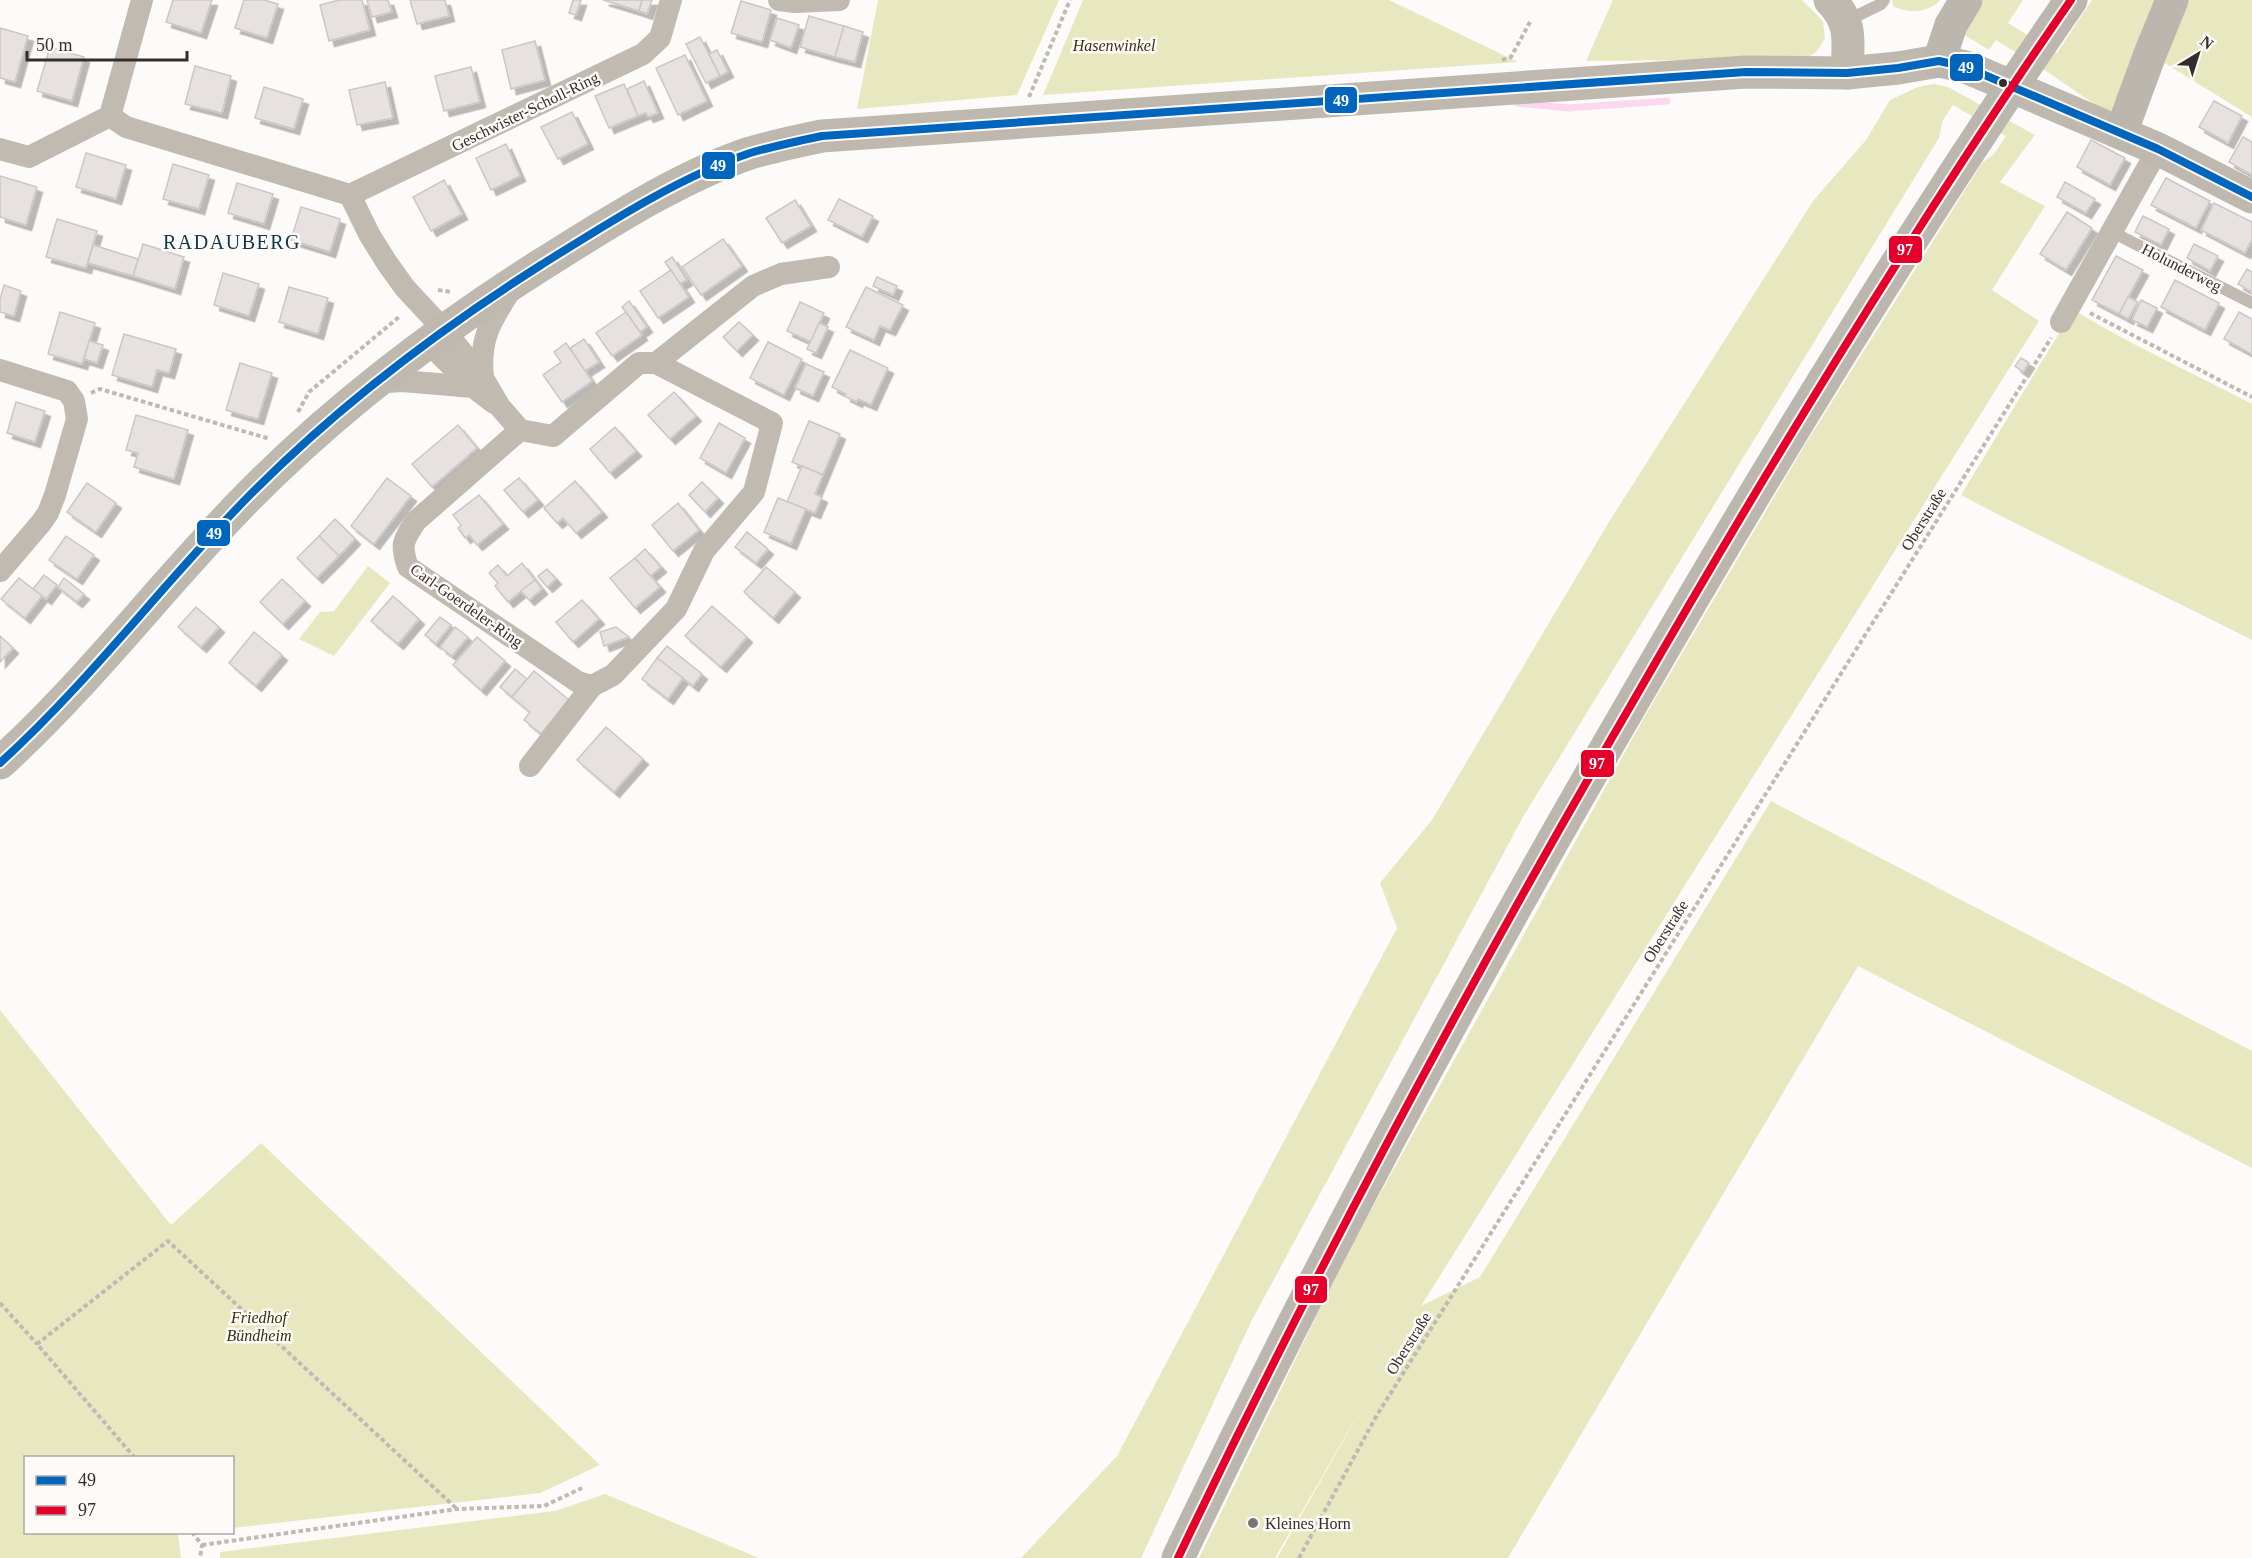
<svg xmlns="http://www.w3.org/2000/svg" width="2252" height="1558" font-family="'Times New Roman',serif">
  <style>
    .green { fill: #e7e8c0 }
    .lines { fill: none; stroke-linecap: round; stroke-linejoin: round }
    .stream { stroke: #fcd7ee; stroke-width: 7 }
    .building { fill: #e7e2e1; stroke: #cac7c6; stroke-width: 1.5; filter: url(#shadow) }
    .path { stroke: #bebab3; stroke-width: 4; stroke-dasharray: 4.5 3; stroke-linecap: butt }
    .lane { stroke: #c0bab0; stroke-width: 12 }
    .street { stroke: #c0bab0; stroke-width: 22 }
    .secondary { stroke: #beb8ae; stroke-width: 33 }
    .highway { stroke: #bcb7ae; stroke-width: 33 }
    .bus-1-casing { stroke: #fefaf8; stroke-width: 12 }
    .bus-2-casing { stroke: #fefaf8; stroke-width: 12 }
    .bus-1 { stroke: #0065bd; stroke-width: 8 }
    .bus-2 { stroke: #e4002b; stroke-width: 8 }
    .bus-dot { fill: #312e2c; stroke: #fefaf8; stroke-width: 2 }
    .poi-dot { fill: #787674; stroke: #fefaf8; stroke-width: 2 }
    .labels { text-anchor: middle; stroke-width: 5; stroke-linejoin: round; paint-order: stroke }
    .park-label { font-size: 16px; font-style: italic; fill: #333409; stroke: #fefaf8 }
    .street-label { font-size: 16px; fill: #312e2c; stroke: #fefaf8 }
    .poi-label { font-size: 16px; fill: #312e2c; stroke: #fefaf8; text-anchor: start }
    .quarter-label { font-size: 20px; letter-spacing: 1.5px; fill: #0f364d; stroke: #fefaf8 }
    .line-badge { stroke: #fefaf8; stroke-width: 2 }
    .badge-label { font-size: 16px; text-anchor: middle; font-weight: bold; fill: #fff }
  </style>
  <defs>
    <filter id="shadow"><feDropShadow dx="5.5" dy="5.5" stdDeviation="0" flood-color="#0004"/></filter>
  </defs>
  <rect width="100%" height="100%" fill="#fdfbf9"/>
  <g class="green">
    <polygon points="878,0 1059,0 1017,95 857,109"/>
    <polygon points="1083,0 1389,0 1518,62 1043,95"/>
    <polygon points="1613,0 1802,0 1823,21 1825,39 1817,51 1806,59 1586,61"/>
    <path d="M 1892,0 L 1940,0 C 1929,13 1907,14 1893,6 Z"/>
    <polygon points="1983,0 2023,0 2008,23 2057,53 2092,0 2161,0 2113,117 2049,73 1996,40 1989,50 1963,34"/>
    <polygon points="2182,0 2252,0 2252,117 2158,59"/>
    <polygon points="1934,84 1948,87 2035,135 2000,182 2045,206 1992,290 2039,321 1421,1306 1480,1277 1771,801 2252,1051 2252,1168 1858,966 1508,1558 1277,1558 1367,1399 1275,1558 1199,1558 1346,1255 1645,716 1806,443 1982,163 1994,154 2006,136 1953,105 1943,120 1939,138 1523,817 1251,1322 1141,1558 1021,1558 1117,1456 1397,928 1380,883 1432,820 1609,522 1813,201 1866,140 1890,100 1918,87"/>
    <path d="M 2073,310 L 2126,340 L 2252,404 L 2252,640 C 2155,591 2057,546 1961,495 Z"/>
    <polygon points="368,566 390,583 334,656 299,639 320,612 334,611"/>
    <polygon points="0,1010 171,1225 261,1143 600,1465 540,1493 233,1528 232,1458 26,1458 26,1532 185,1533 178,1533 181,1558 0,1558"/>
    <polygon points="605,1494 759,1558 220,1558 220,1552 555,1511"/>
  </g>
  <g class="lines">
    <polyline class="stream" points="1518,103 1568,108 1667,101"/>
  </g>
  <g class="building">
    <polygon points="173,0 212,0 201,33 166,22"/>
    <polygon points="244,0 264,0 278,4 267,38 235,28"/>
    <polygon points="339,0 362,0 370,30 329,41 320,5"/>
    <polygon points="367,0 388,0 392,12 372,17"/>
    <polygon points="410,0 445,0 449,16 417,24"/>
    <polygon points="573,0 581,0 576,15 569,13"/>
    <polygon points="603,0 642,0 639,11"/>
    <polygon points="642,0 652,0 647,14 639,11"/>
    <polygon points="741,1 771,10 762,42 731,33"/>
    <polygon points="809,16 844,26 835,57 800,47"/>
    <polygon points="777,18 799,25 791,48 770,40"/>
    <polygon points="844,26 863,32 855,62 835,57"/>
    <polygon points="0,28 28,36 15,82 0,78"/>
    <polygon points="700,37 720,76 706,83 686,44"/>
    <polygon points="535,41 545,80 511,89 502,50"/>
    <polygon points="50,47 84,57 72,101 37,91"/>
    <polygon points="717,50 728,72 720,76 709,54"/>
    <polygon points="685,55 707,101 678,115 656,68"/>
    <polygon points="195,66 231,76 222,113 185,104"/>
    <polygon points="471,67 480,102 444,111 435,76"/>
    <polygon points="644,81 658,113 648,117 646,113 638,116 627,89"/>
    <polygon points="385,82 393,118 357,125 349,90"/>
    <polygon points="624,84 638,116 609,128 595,96"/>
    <polygon points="264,87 303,99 294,129 255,118"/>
    <polygon points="2214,101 2242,116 2228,143 2199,127"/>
    <polygon points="572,112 588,144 558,159 541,127"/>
    <polygon points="2243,137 2252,142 2252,175 2229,162"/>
    <polygon points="2091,140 2125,158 2110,185 2077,167"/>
    <polygon points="506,144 520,176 491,190 476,158"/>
    <polygon points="86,153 126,165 116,199 76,187"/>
    <polygon points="173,164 209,175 199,209 163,199"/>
    <polygon points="0,176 37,187 26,225 0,217"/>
    <polygon points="2166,178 2210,201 2196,228 2151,205"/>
    <polygon points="444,180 462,214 431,231 413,197"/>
    <polygon points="2065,182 2095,199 2086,213 2057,197"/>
    <polygon points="237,183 273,194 264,224 228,213"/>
    <polygon points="839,199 873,216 862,237 828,220"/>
    <polygon points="795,200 811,226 782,243 766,218"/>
    <polygon points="2214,203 2252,222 2252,239 2245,253 2201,230"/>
    <polygon points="301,207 340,219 330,252 291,240"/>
    <polygon points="2067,212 2092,228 2066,270 2040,254"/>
    <polygon points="2143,216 2169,229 2161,245 2135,232"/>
    <polygon points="57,219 97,231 86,268 46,257"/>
    <polygon points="723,239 742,266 701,295 682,267"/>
    <polygon points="143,244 184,257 175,289 133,276"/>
    <polygon points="2194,244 2218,256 2210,271 2187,258"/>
    <polygon points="93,245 138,259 133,276 88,263"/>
    <polygon points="2116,256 2143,270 2119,314 2092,300"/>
    <polygon points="672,257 687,280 680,284 665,262"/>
    <polygon points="2247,269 2252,272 2252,292 2238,284"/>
    <polygon points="671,270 689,297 658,318 640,291"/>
    <polygon points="223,273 259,284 249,316 214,305"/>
    <polygon points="877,277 897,286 893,295 873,286"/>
    <polygon points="2175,280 2219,303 2205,330 2161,307"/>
    <polygon points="4,285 21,291 14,316 0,312 0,299"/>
    <polygon points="289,287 328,298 318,334 279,322"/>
    <polygon points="866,287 903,305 890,330 880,326 874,340 846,327"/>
    <polygon points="2128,297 2138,302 2128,319 2119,314"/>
    <polygon points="2141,300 2157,308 2147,327 2132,320"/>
    <polygon points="629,301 647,327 640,332 622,307"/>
    <polygon points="800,302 824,313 811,342 787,331"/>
    <polygon points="60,312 95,323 82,364 48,354"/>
    <polygon points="626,312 642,335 612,356 596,333"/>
    <polygon points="2239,312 2252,319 2252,354 2224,339"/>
    <polygon points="739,322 753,335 737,351 723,337"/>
    <polygon points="819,323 828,327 816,353 807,349"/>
    <polygon points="124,334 176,349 169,373 157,370 152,387 112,375"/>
    <polygon points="584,339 599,362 585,371 570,348"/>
    <polygon points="89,341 103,345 97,363 84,359"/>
    <polygon points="768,342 802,359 784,395 750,378"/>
    <polygon points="566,343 592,381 562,402 543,375 561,362 554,352"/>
    <polygon points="850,350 888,368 871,405 858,399 857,402 845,396 846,394 832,387"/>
    <polygon points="2021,358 2029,363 2023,372 2015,366"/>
    <polygon points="240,363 272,373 258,419 226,410"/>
    <polygon points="806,364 824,372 813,396 795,388"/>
    <polygon points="674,392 696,416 670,439 648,415"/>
    <polygon points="16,402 45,411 35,442 7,433"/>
    <polygon points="136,415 188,430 174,479 134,467 138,453 126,450"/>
    <polygon points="809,421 840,434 823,475 792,462"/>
    <polygon points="719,423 745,438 726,473 700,458"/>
    <polygon points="458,425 477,448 432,487 412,464"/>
    <polygon points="615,427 636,451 610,473 590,449"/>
    <polygon points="802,466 823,475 815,494 822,497 815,513 787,502"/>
    <polygon points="387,478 411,496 374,544 351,526"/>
    <polygon points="519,478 538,500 523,512 504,490"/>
    <polygon points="575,481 602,512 576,533 563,518 557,523 544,508"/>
    <polygon points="702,482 718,498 705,512 689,495"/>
    <polygon points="87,483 116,503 96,532 67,512"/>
    <polygon points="479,495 503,524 477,545 469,535 465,538 458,528 461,525 453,515"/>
    <polygon points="778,498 806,509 791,544 764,532"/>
    <polygon points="678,503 699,530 673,551 652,525"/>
    <polygon points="335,519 355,539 339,556 319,536"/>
    <polygon points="747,532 768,549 756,563 735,547"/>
    <polygon points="66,536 94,555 77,579 49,560"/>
    <polygon points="319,536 339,556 317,578 297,558"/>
    <polygon points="645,549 661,567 650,576 635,558"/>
    <polygon points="635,558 660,587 635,608 610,578"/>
    <polygon points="522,563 535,580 508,602 495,586 498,583 489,573 498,565 507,576"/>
    <polygon points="766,567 795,592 773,618 744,592"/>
    <polygon points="547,569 556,579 547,587 538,576"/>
    <polygon points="44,575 57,585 46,599 33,589"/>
    <polygon points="19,578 42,596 25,618 1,599"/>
    <polygon points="64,578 84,594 77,602 58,587"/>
    <polygon points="282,579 305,601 283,624 260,602"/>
    <polygon points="535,580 542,589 529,600 521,591"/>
    <polygon points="393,596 419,619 398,644 371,621"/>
    <polygon points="582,600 599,619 573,642 556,622"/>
    <polygon points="712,606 747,637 721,667 685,636"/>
    <polygon points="196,607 219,627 201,647 178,627"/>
    <polygon points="440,617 451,625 436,644 425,635"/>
    <polygon points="455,627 468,637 452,656 440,647"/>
    <polygon points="616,627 629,637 604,646 600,632"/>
    <polygon points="254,632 282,655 256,686 229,663"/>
    <polygon points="0,636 13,648 0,662"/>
    <polygon points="477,637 505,661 481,690 453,665"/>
    <polygon points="667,646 702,674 693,686 657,658"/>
    <polygon points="657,658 683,678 668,699 642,679"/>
    <polygon points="515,669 527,679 512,697 500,687"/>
    <polygon points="534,671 569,700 541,734 524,720 530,712 512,697"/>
    <polygon points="606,727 643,759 614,792 577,760"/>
  </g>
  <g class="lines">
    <g class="path">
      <polyline points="1502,60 1511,57 1530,22"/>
      <polyline points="1029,97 1070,0"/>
      <polyline points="438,290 452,292"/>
      <polyline points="2090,313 2252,397"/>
      <polyline points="91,393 100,389 270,439"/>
      <polyline points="298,412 309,392 399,317"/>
      <polyline points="0,1303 37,1344"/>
      <polyline points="135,1458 37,1344 168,1241 457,1509"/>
      <polyline points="192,1532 202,1545 200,1558"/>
      <polyline points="202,1545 457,1509 544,1506 582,1488"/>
      <polyline points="1299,1558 1377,1415 2051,338"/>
    </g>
    <g class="lane">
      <polyline points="1846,21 1881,4 1884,0"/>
      <polyline points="2112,232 2252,303"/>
    </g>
    <g class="street">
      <polyline points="779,0 795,2 839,0"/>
      <polyline points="110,116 142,0"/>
      <polyline points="0,149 29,157 110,116 126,127 350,195 643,54 660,38 671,0"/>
      <path d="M 350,195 L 369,234 L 387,263 L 405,288 L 444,330 L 483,378 L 500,407 L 520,430 L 553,436 L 639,363 L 656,363 L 772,423 L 754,492 L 704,551 L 676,609 L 613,675 L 592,686 L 578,682 L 408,567 C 400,545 403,540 416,521 L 520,430"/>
      <polyline points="2061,322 2158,149"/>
      <polyline points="427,342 473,387"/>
      <polyline points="656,363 753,286 781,274 829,267"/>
      <polyline points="0,370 67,391 74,401 77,419 55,495 48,513 41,523 0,571"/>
      <path d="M 483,378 C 479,340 490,322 510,291"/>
      <polyline points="374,383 402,381 473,387 494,403"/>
      <polyline points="530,766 592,686"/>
    </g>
    <g class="secondary">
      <path d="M 1830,0 C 1853,23 1848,42 1847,73"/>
      <path d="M 0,763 C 88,683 161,586 244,501 C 333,410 434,333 541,265 C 605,225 679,177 750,153 C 774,146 798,141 822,136 L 1746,72 L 1847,73 L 1898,68 L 1939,61 L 1966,67 L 2158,149 L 2252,197"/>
    </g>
    <g class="highway">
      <polyline points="1939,61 1951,25 1966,0"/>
      <polyline points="2121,133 2150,54 2172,0"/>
      <path d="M 1178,1558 C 1317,1267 1469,983 1631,705 C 1769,465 1913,228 2071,0"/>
    </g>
    <defs>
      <path id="bus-1" d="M 0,763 C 88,683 161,586 244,501 C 333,410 434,333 541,265 C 605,225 679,177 750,153 C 774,146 798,141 822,136 L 1746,72 L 1847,73 L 1898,68 L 1939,61 L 1966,67 L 2158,149 L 2252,197"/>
      <path id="bus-2" d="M 1178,1558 C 1317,1267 1469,983 1631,705 C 1769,465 1913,228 2071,0"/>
    </defs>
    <use href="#bus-1" class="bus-1-casing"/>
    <use href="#bus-2" class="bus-2-casing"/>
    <use href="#bus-1" class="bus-1"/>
    <use href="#bus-2" class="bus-2"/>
  </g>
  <circle class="bus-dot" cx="2003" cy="83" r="5"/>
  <circle class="poi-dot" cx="1253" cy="1523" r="6"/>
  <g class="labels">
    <g class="park-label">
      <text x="1114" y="51">Hasenwinkel</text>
      <text x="259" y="1323">Friedhof<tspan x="259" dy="18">Bündheim</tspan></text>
    </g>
    <g class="street-label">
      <text transform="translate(525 111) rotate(-26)" y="6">Geschwister-Scholl-Ring</text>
      <text transform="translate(2182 267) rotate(27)" y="6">Holunderweg</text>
      <text transform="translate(1923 519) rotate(-58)" y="6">Oberstraße</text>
      <text transform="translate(467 605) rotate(35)" y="6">Carl-Goerdeler-Ring</text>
      <text transform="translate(1665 931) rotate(-58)" y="6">Oberstraße</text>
      <text transform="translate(1408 1343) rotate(-58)" y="6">Oberstraße</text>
    </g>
    <g class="poi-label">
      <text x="1265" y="1529">Kleines Horn</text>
    </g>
    <g class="quarter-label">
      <text x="232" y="249">RADAUBERG</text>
    </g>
  </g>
  <g class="line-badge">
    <rect x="1949" y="53" width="35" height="29" rx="6" fill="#0065bd"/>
    <rect x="1324" y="86" width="34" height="28" rx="6" fill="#0065bd"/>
    <rect x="701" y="151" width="35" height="29" rx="6" fill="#0065bd"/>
    <rect x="1888" y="235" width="35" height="29" rx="6" fill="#e4002b"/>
    <rect x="196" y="519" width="35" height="28" rx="6" fill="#0065bd"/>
    <rect x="1580" y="749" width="35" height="29" rx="6" fill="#e4002b"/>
    <rect x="1294" y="1275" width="34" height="29" rx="6" fill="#e4002b"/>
  </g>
  <g class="badge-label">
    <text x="1966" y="73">49</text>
    <text x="1341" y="106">49</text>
    <text x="718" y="171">49</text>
    <text x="1905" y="255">97</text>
    <text x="214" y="539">49</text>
    <text x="1597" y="769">97</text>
    <text x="1311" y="1295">97</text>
  </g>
  <rect x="24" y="1456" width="210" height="78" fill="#fefaf8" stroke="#aca8a6" stroke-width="1.5"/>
  <rect x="36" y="1476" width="30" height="9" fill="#0065bd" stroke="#aca8a6" stroke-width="1.5"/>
  <text x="78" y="1486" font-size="18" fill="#312e2c">49</text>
  <rect x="36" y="1506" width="30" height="9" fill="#e4002b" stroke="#aca8a6" stroke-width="1.5"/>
  <text x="78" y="1516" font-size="18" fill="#312e2c">97</text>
  <g transform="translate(2198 54) rotate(38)" stroke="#fefaf8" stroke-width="4.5" paint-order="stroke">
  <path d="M0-4.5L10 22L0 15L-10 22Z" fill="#312e2c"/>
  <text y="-9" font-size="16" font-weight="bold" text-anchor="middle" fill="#312e2c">N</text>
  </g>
  <path d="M27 51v9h160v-9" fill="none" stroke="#312e2c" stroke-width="3"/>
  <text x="36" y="51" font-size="18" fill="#312e2c" stroke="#fefaf8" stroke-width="4.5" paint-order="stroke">50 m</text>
</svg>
